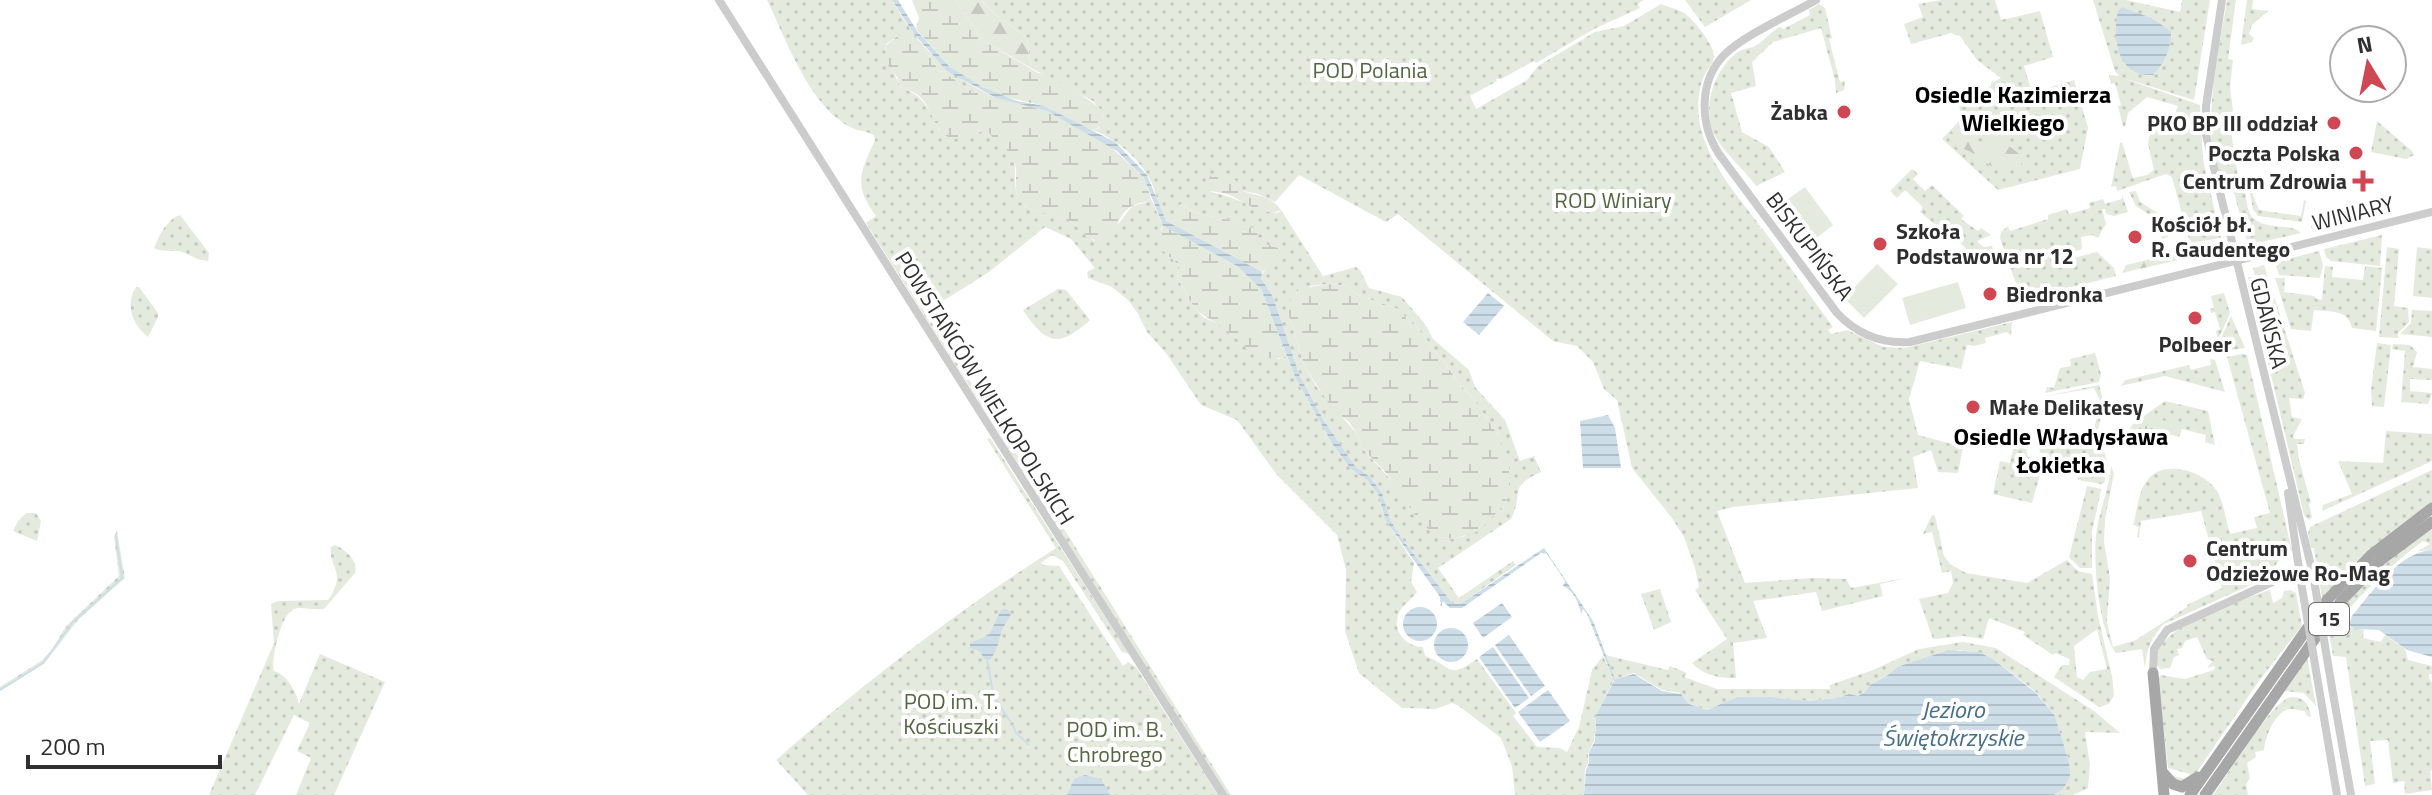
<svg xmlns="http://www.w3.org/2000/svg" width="2432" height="795" font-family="'Titillium Web',sans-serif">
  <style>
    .grass { fill: url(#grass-dots); fill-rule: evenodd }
    .forest { fill: url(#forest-firs) }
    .wetland { fill: url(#wetland-marsh) }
    .park { fill: url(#park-tufts) }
    .pitch { fill: #e5eade }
    .water { fill: url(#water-rules) }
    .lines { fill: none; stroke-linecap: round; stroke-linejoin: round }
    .stream { stroke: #cddee8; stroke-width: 2 }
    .minor { stroke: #ccc; stroke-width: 8 }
    .major { stroke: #a7a7a7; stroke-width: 11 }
    .minor-bridge { stroke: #ccc; stroke-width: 8 }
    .poi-dot { fill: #d04754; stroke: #fff; stroke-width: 3 }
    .labels { text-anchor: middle; stroke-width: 8; stroke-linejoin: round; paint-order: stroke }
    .shield { fill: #fff; stroke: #6d6d6d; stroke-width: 2 }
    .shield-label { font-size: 20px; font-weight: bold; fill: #2f2f2f }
    .park-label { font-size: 22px; fill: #536541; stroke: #fff }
    .poi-label { font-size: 22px; font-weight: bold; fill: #2f2f2f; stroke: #fff; text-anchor: start }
    .street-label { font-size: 22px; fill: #2f2f2f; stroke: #fff }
    .neighbourhood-label { font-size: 24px; font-weight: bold; fill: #000; stroke: #fff }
    .water-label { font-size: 24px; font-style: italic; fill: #466f87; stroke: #fff }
  </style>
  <defs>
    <pattern id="grass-dots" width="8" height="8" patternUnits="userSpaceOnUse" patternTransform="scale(2)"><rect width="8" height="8" fill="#e5eade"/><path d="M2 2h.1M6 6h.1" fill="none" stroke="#c5c9bf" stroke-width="1.8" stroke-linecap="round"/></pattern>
    <pattern id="forest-firs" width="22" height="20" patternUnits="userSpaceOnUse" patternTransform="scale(2)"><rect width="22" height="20" fill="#e5eade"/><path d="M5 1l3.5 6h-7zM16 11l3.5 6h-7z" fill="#c5c9bf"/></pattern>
    <pattern id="wetland-marsh" width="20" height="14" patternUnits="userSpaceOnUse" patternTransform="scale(2)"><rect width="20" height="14" fill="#e5eade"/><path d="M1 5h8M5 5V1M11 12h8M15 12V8" fill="none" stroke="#c5c9bf"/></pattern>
    <pattern id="park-tufts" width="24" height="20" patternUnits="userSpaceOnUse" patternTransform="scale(2)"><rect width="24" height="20" fill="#e5eade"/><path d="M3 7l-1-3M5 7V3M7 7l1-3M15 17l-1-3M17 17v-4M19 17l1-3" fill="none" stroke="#c5c9bf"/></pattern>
    <pattern id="water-rules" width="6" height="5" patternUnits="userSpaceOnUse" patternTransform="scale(2)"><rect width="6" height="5" fill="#cddee8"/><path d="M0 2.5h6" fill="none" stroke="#b0bfc7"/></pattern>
  </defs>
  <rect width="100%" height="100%" fill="#fff"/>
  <g class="grass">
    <path d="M 767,0 L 892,0 C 920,49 945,73 995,98 L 971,91 L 942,71 L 939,72 L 933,60 L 906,31 L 886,44 C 883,62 895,71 900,87 C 923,95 930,109 939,130 L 988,131 C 994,141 1005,142 1010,151 C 1021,168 1008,189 1023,204 C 1031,212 1048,212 1058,216 C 1071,221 1085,231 1094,241 L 1120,222 L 1132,206 L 1152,201 L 1163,226 L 1161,229 L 1170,257 L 1180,266 L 1177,277 L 1192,304 L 1203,317 L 1221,325 L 1247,347 L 1279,359 L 1287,356 L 1296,379 L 1333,445 L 1351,469 L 1367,480 L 1378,494 L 1386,521 L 1414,563 L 1411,582 L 1417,592 C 1412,599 1404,604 1400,611 C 1390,629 1405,647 1423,647 L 1425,656 C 1454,667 1447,680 1477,659 L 1516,713 L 1513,716 L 1537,747 L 1560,748 L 1567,752 L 1579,727 L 1592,670 L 1603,656 L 1614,680 L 1596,715 L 1594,741 L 1588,753 L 1588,763 L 1585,770 L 1584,795 L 1515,795 L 1512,766 L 1501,738 L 1459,706 L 1452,703 L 1436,709 L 1402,708 L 1359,673 L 1345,631 L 1346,570 L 1337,535 L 1277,475 L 1237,420 L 1201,405 L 1166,353 L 1147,332 L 1137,312 L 1128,300 L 1112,287 L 1088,278 L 1087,272 L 1095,268 L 1071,239 L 1045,227 L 989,272 L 935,306 L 922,308 L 1000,427 L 1231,795 L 1227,795 L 866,223 L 876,216 C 853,184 860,173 875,140 L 874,135 C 867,131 858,131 850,127 C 809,106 786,39 767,0 Z"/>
    <path d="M 981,0 L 1644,0 L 1637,4 L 1640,8 L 1594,29 L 1536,63 L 1534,61 L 1501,79 L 1496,79 L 1497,81 L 1470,96 L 1476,109 L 1527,80 L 1538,66 L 1595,32 L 1624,26 L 1661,4 C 1668,7 1677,9 1684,13 C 1693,19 1716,46 1714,58 C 1713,63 1708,69 1705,74 C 1697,90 1697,111 1701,129 C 1711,167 1738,196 1761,227 L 1759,229 L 1762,228 C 1786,260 1808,294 1833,327 L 1828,330 L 1831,334 L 1847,330 L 1883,347 L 1905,348 L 2012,322 L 2011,336 L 2007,332 L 1985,338 L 1986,343 L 1974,346 L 1967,345 L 1961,369 L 1920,361 L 1909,399 L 1918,435 L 1963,447 L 1958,473 L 1938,472 L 1931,450 L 1913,457 L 1918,488 L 1733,507 L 1717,511 L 1745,583 L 1812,578 L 1846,579 L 1851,588 L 1906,578 L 1880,584 L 1883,596 L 1822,611 L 1816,592 L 1753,601 L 1767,638 L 1733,643 L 1736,678 C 1718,678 1705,676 1692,663 L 1727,639 L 1695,590 L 1699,587 L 1695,568 L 1684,537 L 1672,518 L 1632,468 L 1617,400 L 1604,389 L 1593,362 L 1577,346 L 1553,341 L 1398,214 L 1386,222 L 1299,175 L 1275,202 L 1258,194 L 1243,191 L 1235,180 L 1222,174 L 1211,192 C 1234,196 1253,209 1278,213 L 1281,210 L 1323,276 L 1356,267 L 1360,270 L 1369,288 L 1402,297 L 1425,324 L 1433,339 L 1469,370 L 1475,387 L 1505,420 L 1520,461 L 1534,456 L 1541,472 C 1506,488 1525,492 1511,519 L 1438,568 L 1459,598 L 1513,561 L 1516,565 L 1462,603 L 1453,604 L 1402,539 L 1390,520 L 1382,493 L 1370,477 L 1355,466 L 1323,419 L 1300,378 L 1273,297 L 1260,276 L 1269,266 L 1287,257 L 1280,250 L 1259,242 L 1255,234 L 1239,230 L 1233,221 L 1196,213 L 1181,204 L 1177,208 L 1172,225 L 1167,222 C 1160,212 1157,198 1153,186 C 1143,161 1118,140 1093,130 L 1099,128 L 1104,115 L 1093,101 L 1031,68 L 1027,38 L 995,14 ZM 1328,284 L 1348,286 L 1355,293 L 1369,299 L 1400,310 L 1407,320 L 1417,327 L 1463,388 L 1473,398 L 1498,435 L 1465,536 L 1452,539 L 1440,537 L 1418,519 L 1400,490 L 1363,449 L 1357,434 L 1317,387 L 1305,367 L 1288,313 L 1310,286 Z"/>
    <polygon points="1685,0 1751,0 1705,27"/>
    <polygon points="1942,0 1995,0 2001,20 2040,11 2053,57 2024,66 2032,93 2074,80 2088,128 2080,169 1998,190 1942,139 1962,118 1957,96 1991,86 1991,83 2001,78 1977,60 1960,36 1951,33 1911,44 1904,24 1923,17 1918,4"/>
    <polygon points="2093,0 2126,0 2180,12 2182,0 2210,0 2194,100 2120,77 2200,105 2203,160 2221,238 2190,243 2172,177 2166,174 2117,191 2116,186 2111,187 2120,143 2122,142 2133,178 2147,175 2154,170 2148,144 2152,122 2169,128 2178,106 2147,97 2128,113 2125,127 2123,126 2118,106 2121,105 2115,83 2111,84 2109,75 2119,76 2115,71"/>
    <path d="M 2227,0 L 2236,0 L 2228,59 L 2233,60 L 2230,87 L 2233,111 L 2228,113 L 2239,183 L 2244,183 C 2248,217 2248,224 2284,227 C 2292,228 2295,228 2301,233 L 2248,245 L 2233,189 L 2226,190 C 2196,145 2219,52 2227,0 Z"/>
    <polygon points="2247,0 2253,0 2252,9 2268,11 2252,25 2249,34 2254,38 2252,42 2241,45"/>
    <path d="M 1819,4 L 1825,8 L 1832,38 L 1829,39 L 1840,82 L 1845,81 L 1844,90 L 1836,93 L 1835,80 L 1821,28 L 1773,42 L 1752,62 L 1756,86 L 1731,93 L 1742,132 L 1769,147 L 1785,172 L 1756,186 C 1744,169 1727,156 1717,139 C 1699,111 1714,69 1738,52 C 1743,48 1753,49 1760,43 C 1769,36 1770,32 1780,27 L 1783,29 L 1810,15 L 1809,10 Z"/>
    <polygon points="2377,121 2412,151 2414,155 2406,159 2371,152"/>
    <polygon points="1912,169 1918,174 1913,179 1925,191 1932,185 1964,216 1961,219 1978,231 1981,228 1991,235 1977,241 1983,247 1992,246 1994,252 1986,253 1978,260 1949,232 1944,236 1943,235 1942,230 1920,212 1923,207 1905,190 1897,198 1890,191"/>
    <polygon points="2248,183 2259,210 2301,216 2304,200 2306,201 2302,222 2258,216 2253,209"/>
    <polygon points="2136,191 2140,202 2163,216 2168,237 2162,239 2156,219 2136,206 2129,192"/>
    <polygon points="2122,194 2128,212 2114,216 2106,214 2105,209 2102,209 2106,224 2098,238 2092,235 2081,237 2082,249 2072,252 2074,258 2097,252 2114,268 2116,276 2028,298 2019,292 2000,238 2001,232 2008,226 2010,231 2048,219 2048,215 2067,209 2069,214 2090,208 2089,203 2103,199 2105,204 2122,199"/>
    <polygon points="2345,214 2344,227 2319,233 2311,228 2311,217"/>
    <path d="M 180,215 L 209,253 L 208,261 C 199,261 191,255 182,252 C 172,249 163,253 154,248 C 160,235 166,220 180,215 Z"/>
    <polygon points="2382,235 2380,266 2331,261 2326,257 2324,249"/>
    <polygon points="2387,247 2399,249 2394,306 2408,308 2409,322 2398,333 2398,338 2379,337"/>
    <polygon points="2417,247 2432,249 2432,298 2413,296"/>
    <polygon points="2319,251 2323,265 2320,278 2279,275 2275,262"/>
    <polygon points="2264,265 2305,393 2303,399 2289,398 2292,417 2302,419 2293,436 2294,439 2305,439 2304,444 2297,444 2299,460 2311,503 2309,504 2312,517 2309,520 2304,515 2248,277 2255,277 2253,268"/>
    <path d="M 2325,266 L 2333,267 L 2332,277 L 2363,280 L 2365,266 L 2382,268 L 2376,331 L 2352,328 C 2348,309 2331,312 2314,310 L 2311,331 L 2291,329 L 2275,278 L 2285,278 L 2284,292 L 2314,296 L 2316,299 L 2322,300 Z"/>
    <path d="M 136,287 L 139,287 L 158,313 L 158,317 L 148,337 C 132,324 125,306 136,287 Z"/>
    <path d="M 1058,289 L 1066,290 L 1090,320 C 1059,348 1046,345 1023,310 Z"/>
    <polygon points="2224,293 2230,313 2218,340 2216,331 2220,329 2215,312 2211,313 2210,309 2214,308 2211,296"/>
    <polygon points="2412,310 2432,311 2432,337 2400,334 2411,323"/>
    <polygon points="2231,316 2245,348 2223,351 2219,343"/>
    <polygon points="2377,343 2391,345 2384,407 2372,406 2371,390"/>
    <polygon points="2393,344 2410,345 2417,352 2413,367 2432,369 2432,380 2410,379 2410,391 2432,393 2428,404 2401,402 2405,351 2392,349"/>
    <polygon points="2095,353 2101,374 2099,382 2045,393 2047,387 2054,388 2060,368 2071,366 2070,359"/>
    <path d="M 2242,354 L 2247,355 L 2292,551 L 2279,560 L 2268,577 L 2164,624 C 2150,638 2147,650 2145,669 L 2142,649 L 2116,653 C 2099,631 2093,563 2096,535 C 2099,512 2109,489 2111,466 L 2114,474 L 2105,519 L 2104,542 L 2110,578 L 2107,622 L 2113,647 L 2136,640 L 2187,607 L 2187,605 L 2222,588 L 2201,511 L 2141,521 L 2139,538 L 2137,537 L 2139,527 L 2133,525 C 2137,512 2138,493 2146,482 C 2161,458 2204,470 2217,491 C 2224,503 2226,521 2230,534 L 2257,528 L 2254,517 L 2270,513 L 2227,357 Z"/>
    <polygon points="2210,359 2215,360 2225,392 2165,376 2120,386 2126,380 2189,365 2191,370 2211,365"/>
    <polygon points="2099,385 2104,403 2098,430 2108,465 2104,483 2101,484 2078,480 2077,475 2064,472 2060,459 2042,457 2033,431 2090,443 2101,402 2094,388 2041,397"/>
    <polygon points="2165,401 2208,411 2215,445 2205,442 2206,435 2182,429 2179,437 2172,435 2134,444 2124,438 2133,424"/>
    <polygon points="2018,427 2026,431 2029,441 2024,442 2028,457 2035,457 2056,477 2040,475 2032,503 1993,494 2000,461 2010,463"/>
    <polygon points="2386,431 2432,434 2432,461 2322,511 2323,505 2352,494 2338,461 2383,463"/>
    <path d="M 990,438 L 1129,654 L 1122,652 L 1063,561 L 1052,555 L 1041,563 L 1043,565 L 1059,566 L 1123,666 L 1128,662 L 1136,667 L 1218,795 L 808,795 L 776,760 C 864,683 957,611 1056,548 L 987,439 Z"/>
    <polygon points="2432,470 2432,502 2362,556 2322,598 2314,548 2311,548 2308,534 2310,527"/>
    <polygon points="2087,486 2101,489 2101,491 2092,531 2092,568 2080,568 2069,557"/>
    <polygon points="26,513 36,513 41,521 37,541 13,531 18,521"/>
    <path d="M 1932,515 L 1935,516 L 1944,556 L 1950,564 L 1966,573 L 2027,583 L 2067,560 L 2078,571 L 2092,574 L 2098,616 L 2112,676 L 2114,695 L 2109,704 L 2099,707 L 2054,677 L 2062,665 L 2069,665 L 2070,659 L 2055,653 L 2053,655 L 2023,635 L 2025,632 L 1989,618 L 1983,639 L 1963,636 L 1933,639 L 1919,599 L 1948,593 L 1953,583 L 1951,571 L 1942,573 L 1932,532 L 1923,534 ZM 2097,629 L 2107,669 L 2090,672 L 2083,680 L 2077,677 L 2074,646 Z"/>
    <path d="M 2432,525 L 2432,550 L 2418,551 L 2430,544 L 2423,541 C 2392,564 2365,590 2340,619 L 2340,624 L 2364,630 L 2363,638 L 2381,642 L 2385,635 L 2405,649 L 2408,660 L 2432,666 L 2432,674 L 2429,674 L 2429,678 L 2432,682 L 2432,770 L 2430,771 L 2432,790 L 2405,794 L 2404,781 L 2393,783 L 2388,740 L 2370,741 L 2375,784 L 2365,786 L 2346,657 L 2333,656 L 2328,627 C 2359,584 2390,558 2432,525 Z"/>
    <polygon points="117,531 125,578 78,620 44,664 0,691 0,687 41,661 52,650 66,626 119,576 114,536"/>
    <path d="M 335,545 C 346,550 358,560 355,573 L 324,609 C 315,610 307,608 298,608 C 281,609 274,652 273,665 L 274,671 C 287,675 296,691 299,704 L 320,654 L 385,682 L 334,795 L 296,795 L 311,758 L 297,751 L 310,723 L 294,715 L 255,795 L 209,795 L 274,643 L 271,604 L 278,601 L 328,600 C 348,572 328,568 331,547 Z"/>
    <polygon points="1660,589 1671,622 1654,630 1641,594"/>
    <path d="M 2270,590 L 2273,603 L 2282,598 L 2284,591 L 2290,590 L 2296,593 L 2302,626 L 2261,678 L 2192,779 L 2181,783 L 2171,776 L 2187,779 L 2190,774 L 2168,768 L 2158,679 L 2161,675 L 2185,679 L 2214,670 L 2215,666 L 2207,668 L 2213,661 L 2207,659 L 2197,637 L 2185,641 L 2182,648 L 2177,649 L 2179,655 L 2174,657 L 2170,668 L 2160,669 C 2134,633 2247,598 2270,590 Z"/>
    <polygon points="1963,642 1996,648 2094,711 2120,733 2085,732 2090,765 2088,788 2073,795 2054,795 2063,789 2069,762 2055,716 2036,692 1993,659 1979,652 1959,650 1897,667 1888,675 1870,685 1865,692 1858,696 1849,694 1836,698 1807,701 1772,697 1737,697 1707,710 1689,704 1680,693 1662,690 1634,673 1615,679 1605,655 1668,670 1670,666 1687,673 1684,677 1717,689 1830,689 1830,685 1873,670 1919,649"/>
    <polygon points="2307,657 2316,706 2304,693 2284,691"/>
    <path d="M 2290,697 C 2304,696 2309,704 2311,717 L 2307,716 L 2305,711 C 2299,711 2292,707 2286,710 C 2273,716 2265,738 2264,750 L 2255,752 L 2256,757 L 2247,763 L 2250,778 L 2246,784 L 2248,795 L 2213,795 C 2229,773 2268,706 2290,697 Z"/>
  </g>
  <g class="forest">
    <polygon points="955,0 981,0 995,14 1027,38 1031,68 984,41"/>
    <path d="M 1959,129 L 1967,131 L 1983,144 L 1988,144 L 1999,133 L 2004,142 L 2022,156 L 2021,167 C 1983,176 1981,149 1957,148 L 1948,137 L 1951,131 Z"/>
    <polygon points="2192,249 2191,257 2122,273 2126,265"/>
  </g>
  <g class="wetland">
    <path d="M 912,0 L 955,0 L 984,41 L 1038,73 C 1051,74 1094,102 1104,112 L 1103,125 L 1093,130 L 1088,129 L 1044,106 L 1002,96 L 971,82 L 950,67 L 916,29 L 919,18 Z"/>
    <path d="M 906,30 L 933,60 L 939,72 L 942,71 L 971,91 L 1047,111 L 1108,144 L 1144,178 L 1152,201 C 1146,202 1137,203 1132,206 C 1118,213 1117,233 1102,242 C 1088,241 1078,225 1065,219 C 1053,213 1034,213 1024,205 C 1010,193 1019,178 1015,164 C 1010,146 996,145 988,131 C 975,131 965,141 951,138 C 934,133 933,110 922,99 C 916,92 908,90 900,87 L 897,77 L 886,63 L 886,45 Z"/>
    <path d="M 1223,174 L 1235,180 L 1243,191 C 1258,197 1271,195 1281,210 C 1266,218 1245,203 1232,196 C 1224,192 1214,193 1206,189 L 1205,185 L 1211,175 Z"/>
    <polygon points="1181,204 1196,213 1233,221 1244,232 1251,227 1256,228 1259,242 1287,251 1287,257 1262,272 1252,268 1172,225 1177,207"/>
    <path d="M 1163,226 L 1237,266 L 1261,289 L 1287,356 C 1260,367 1242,341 1222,327 C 1212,319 1200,316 1192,304 C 1187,296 1183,286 1177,277 L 1180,266 L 1161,249 L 1160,236 Z"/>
    <polygon points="1328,284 1348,286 1355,293 1369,299 1401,310 1407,320 1417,327 1463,388 1473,398 1498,435 1509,464 1509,493 1502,507 1479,531 1453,539 1440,537 1430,531 1418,519 1387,474 1363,449 1357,434 1349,422 1331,407 1305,367 1288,313 1291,297 1298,289"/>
  </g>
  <path class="park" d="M 2152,415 L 2167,422 L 2175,418 L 2178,432 L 2139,441 L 2135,434 C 2137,423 2141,419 2152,415 Z"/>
  <g class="pitch">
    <polygon points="1805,187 1833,225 1810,243 1781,204"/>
    <polygon points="1877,264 1898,284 1864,318 1844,298"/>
    <polygon points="1958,282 1966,308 1910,325 1902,298"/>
  </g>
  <g class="water">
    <path d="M 892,0 L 898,0 L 917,31 L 950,67 L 982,87 L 1017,101 L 1044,106 L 1115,142 L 1147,175 L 1166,221 L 1262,272 L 1261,278 L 1273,297 L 1300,377 L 1323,419 L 1355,466 L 1370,477 L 1382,493 L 1390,520 L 1402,539 L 1453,604 L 1462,603 L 1544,548 L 1593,621 L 1615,679 L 1634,674 L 1662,691 L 1681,694 L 1689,704 L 1707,710 L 1737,697 L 1772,697 L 1807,701 L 1836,698 L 1849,694 L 1858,696 L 1865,692 L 1870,685 L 1888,675 L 1897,667 L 1949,650 L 1979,652 L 1993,659 L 2036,693 L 2055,716 L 2069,762 L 2070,777 L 2063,789 L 2054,795 L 1584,795 L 1586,770 L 1589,763 L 1589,752 L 1595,741 L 1596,715 L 1614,681 L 1587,614 L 1583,609 L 1581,614 C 1579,602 1573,590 1563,586 L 1565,581 L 1547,554 L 1541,553 L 1462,608 L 1450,608 L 1443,601 L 1441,608 L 1440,597 L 1386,521 L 1378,494 L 1367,480 L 1351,469 L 1333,445 L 1296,379 L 1261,289 L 1237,266 L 1163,226 L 1144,178 L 1117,151 L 1047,111 L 996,98 L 947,71 L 914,34 Z"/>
    <path d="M 2122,7 L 2151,18 L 2171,31 C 2172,47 2164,64 2153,75 C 2117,77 2112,39 2118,11 Z"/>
    <polygon points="1488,293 1504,306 1479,335 1463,322"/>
    <polygon points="1608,415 1615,428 1621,468 1583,468 1580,421"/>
    <path d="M 2432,550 L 2432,657 L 2407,650 L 2379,630 L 2355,629 L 2349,625 L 2352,616 C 2372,592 2399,552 2432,550 Z"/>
    <polygon points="1502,603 1512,617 1483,638 1473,623"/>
    <circle cx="1420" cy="624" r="17"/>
    <path d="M 1007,609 L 1011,614 C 1008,621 1002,627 1001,633 C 998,644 997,650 990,660 L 985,659 L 979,651 L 970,648 L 970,643 L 989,635 L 1001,610 Z"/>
    <circle cx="1451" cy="645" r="17"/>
    <polygon points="1509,635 1545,686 1531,696 1495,645"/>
    <polygon points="1493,647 1529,698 1515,708 1479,657"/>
    <polygon points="1548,690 1570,721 1540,742 1518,712"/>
    <polygon points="1085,775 1101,779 1110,795 1067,795 1074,779"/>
  </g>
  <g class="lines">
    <g class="stream">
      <polyline points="987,660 994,697 1010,721"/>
      <polyline points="0,690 43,663 72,623 122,578 116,535"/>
      <polyline points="1013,725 1016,733 1028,744"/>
    </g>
    <g class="minor">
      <polyline points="719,0 1223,795"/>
      <path d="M 1816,0 C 1790,15 1744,35 1724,55 C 1698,82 1700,125 1719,154 L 1837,313 C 1857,334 1881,344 1910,342 L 2432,212"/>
      <polyline points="2288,493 2300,576"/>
      <polyline points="2153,673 2154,649 2167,630 2281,578 2313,574 2206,135 2206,106 2222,0"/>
      <polyline points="2332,688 2351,795"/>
    </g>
    <g class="major">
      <polyline points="2153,673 2164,795"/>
      <polyline points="2164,774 2173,784 2182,787 2198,777"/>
      <polyline points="2190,795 2328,599 2371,555 2432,508"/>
      <polyline points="2205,795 2342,600 2382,559 2432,522"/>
    </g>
    <g class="minor-bridge">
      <polyline points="2313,574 2332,688"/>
      <polyline points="2300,576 2337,795"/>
    </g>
  </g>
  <g class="poi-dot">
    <circle cx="1844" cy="112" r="8"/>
    <circle cx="2334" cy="123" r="8"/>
    <circle cx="2356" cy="153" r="8"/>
    <path d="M2359 169h8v8h8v8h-8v8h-8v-8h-8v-8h8z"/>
    <circle cx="2135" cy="237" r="8"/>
    <circle cx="1880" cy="244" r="8"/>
    <circle cx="1990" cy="294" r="8"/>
    <circle cx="2195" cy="318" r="8"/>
    <circle cx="1973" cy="407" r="8"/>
    <circle cx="2190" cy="561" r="8"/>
  </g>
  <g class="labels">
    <rect class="shield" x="2309" y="603" width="40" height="32" rx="6"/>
    <g class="shield-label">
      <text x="2329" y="626">15</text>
    </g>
    <g class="park-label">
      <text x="1370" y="78">POD Polania</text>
      <text x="1613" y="208">ROD Winiary</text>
      <text x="951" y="709">POD im. T.<tspan x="951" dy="25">Kościuszki</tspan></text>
      <text x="1115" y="737">POD im. B.<tspan x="1115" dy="25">Chrobrego</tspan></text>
    </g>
    <g class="poi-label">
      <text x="1828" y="120" text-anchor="end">Żabka</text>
      <text x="2318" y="131" text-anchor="end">PKO BP III oddział</text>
      <text x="2340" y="161" text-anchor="end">Poczta Polska</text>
      <text x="2347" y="189" text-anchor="end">Centrum Zdrowia</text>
      <text x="2151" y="232">Kościół bł.<tspan x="2151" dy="25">R. Gaudentego</tspan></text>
      <text x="1896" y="239">Szkoła<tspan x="1896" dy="25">Podstawowa nr 12</tspan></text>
      <text x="2006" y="302">Biedronka</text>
      <text x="2195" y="352" text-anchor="middle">Polbeer</text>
      <text x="1989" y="415">Małe Delikatesy</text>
      <text x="2206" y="556">Centrum<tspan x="2206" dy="25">Odzieżowe Ro-Mag</tspan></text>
    </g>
    <g class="street-label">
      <text transform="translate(2353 213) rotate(-14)" y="8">WINIARY</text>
      <text transform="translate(1810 246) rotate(53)" y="8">BISKUPIŃSKA</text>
      <text transform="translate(2269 323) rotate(76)" y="8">GDAŃSKA</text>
      <text transform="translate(985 388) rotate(58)" y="8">POWSTAŃCÓW WIELKOPOLSKICH</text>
    </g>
    <g class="neighbourhood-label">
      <text x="2013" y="103">Osiedle Kazimierza<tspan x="2013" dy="28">Wielkiego</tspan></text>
      <text x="2061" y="445">Osiedle Władysława<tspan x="2061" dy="28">Łokietka</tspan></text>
    </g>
    <g class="water-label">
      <text x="1953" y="718">Jezioro<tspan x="1953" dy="28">Świętokrzyskie</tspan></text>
    </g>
  </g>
  <g transform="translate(2368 64) rotate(350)"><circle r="38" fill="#ffffff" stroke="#acacac" stroke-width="2"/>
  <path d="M0-6L14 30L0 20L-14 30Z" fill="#d04754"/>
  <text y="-12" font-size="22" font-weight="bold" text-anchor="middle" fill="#2f2f2f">N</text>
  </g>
  <path d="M28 755v12h192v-12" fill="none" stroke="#2f2f2f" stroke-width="4"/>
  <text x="40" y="755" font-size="24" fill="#2f2f2f" stroke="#ffffff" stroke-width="6" paint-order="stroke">200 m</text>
</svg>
